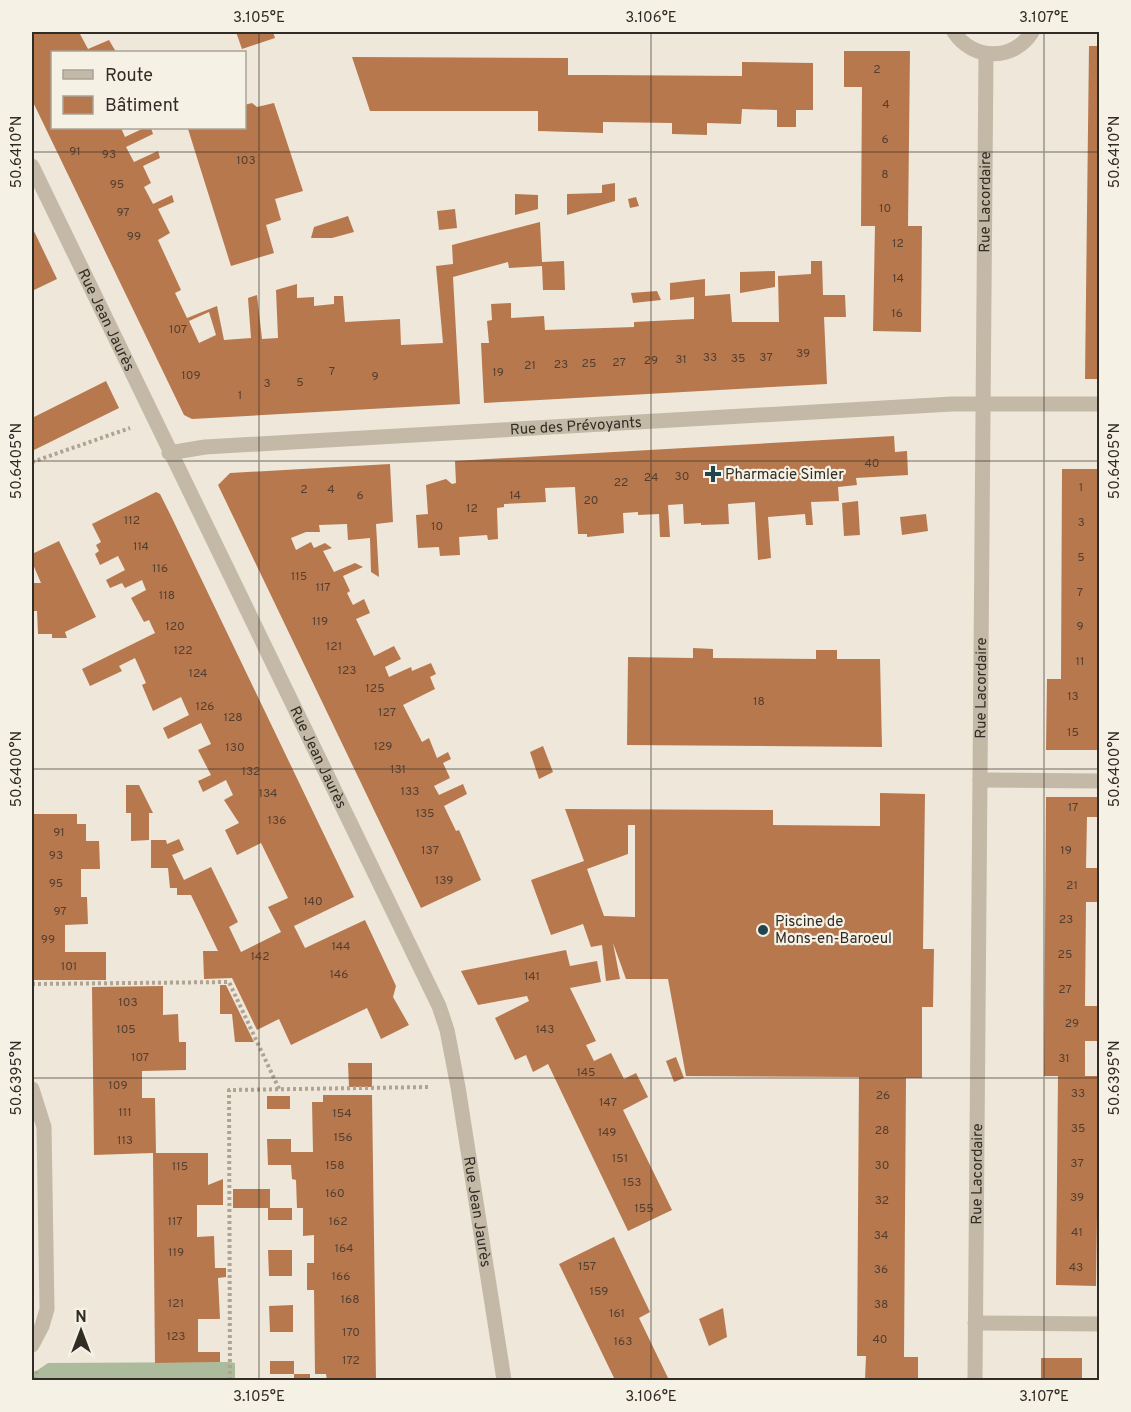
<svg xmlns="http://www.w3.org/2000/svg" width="1131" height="1412" font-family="Overpass,sans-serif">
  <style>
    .green { fill: #abbb9c }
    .building { fill: #b7784e; fill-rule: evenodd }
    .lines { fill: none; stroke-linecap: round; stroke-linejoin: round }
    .path { stroke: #b0a392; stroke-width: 4; stroke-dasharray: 3 3; stroke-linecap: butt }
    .lane { stroke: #c4b9a7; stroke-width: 15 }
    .street { stroke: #c4b9a7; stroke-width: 15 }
    .ticks { fill: none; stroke: #322c27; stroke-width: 1.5; stroke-opacity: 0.45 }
    .poi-dot { fill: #21444e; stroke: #f6f1e5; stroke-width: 2 }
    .labels { text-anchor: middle; stroke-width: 4.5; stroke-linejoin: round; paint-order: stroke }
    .number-label { font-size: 12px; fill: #533f31 }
    .street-label { font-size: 15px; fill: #322c27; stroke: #f6f1e5 }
    .poi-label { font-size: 15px; fill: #322c27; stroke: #f6f1e5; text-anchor: start }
    .neatline { fill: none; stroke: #322c27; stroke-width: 2 }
    .ticks-label { font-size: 15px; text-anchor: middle; fill: #322c27 }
  </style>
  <rect width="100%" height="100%" fill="#eee7da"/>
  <polygon class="green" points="48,1363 229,1362 235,1363 235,1380 32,1380 32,1374"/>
  <g class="building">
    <path d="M 32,32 L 85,32 L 80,34 L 88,49 L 109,40 L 116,52 L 52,52 L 52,128 L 121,128 L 125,137 L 144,128 L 151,128 L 153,134 L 126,147 L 134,162 L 158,151 L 160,158 L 143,166 L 151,183 L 144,187 L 153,204 L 172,195 L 174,202 L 158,209 L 170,233 L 158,240 L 181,290 L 175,293 L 187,318 L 217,306 L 224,340 L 251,338 L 248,298 L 257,295 L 262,339 L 278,338 L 276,290 L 297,284 L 297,298 L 314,297 L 314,306 L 334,304 L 334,296 L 343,296 L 345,322 L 400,319 L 401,345 L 443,343 L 436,266 L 453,264 L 452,245 L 540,222 L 542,262 L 564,261 L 565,290 L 543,290 L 542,266 L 509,268 L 508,262 L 453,277 L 460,404 L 192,419 L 184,415 L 32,100 ZM 209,312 L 216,335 L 199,343 L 189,321 Z"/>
    <polygon points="236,32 273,32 275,38 242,49"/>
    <polygon points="1089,46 1100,46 1100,379 1085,379"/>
    <polygon points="844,51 910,51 908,226 922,226 921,332 873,331 875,226 861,226 862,87 844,87"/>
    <polygon points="352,57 568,58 568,75 603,75 742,76 742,62 813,63 813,110 796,110 796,127 777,127 777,110 742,109 741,124 707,123 707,135 672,134 672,123 603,122 603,133 538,131 538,111 370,111"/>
    <polygon points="252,103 257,107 274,103 303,191 275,199 281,220 266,225 274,253 231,266 188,129 244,128 244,105"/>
    <polygon points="615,183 615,201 567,215 567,194 602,193 602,185"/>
    <polygon points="515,194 538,195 538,209 515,215"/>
    <polygon points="636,197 639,206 630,208 628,199"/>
    <polygon points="455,209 457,228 439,230 437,211"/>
    <polygon points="348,216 354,232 332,238 311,238 314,227"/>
    <polygon points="32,227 57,279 32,291"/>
    <polygon points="811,261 822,261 823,295 845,295 846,317 824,317 827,384 484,403 481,343 489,343 487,321 492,320 491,304 511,303 511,318 544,316 545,330 634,327 634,322 694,319 694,297 670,300 670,283 705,279 705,296 730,294 732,322 779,322 778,276 811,274"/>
    <polygon points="775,271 775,287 740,293 740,272"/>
    <polygon points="657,291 661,300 633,303 631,293"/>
    <polygon points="106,381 119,408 32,451 32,418"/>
    <polygon points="894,436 895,452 907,451 908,475 856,478 857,485 838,487 839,501 811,502 813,525 806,525 805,514 768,517 771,558 758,560 755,502 728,504 729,524 701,525 701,523 684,524 683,504 668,505 670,537 660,537 659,514 638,515 638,512 623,513 624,533 587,537 587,534 578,534 575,487 545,488 546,502 504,504 504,507 497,508 498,539 488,540 487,535 459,537 460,555 440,556 439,547 418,548 416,515 428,514 426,485 446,479 452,484 456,483 455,461"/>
    <polygon points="390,464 393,522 376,524 379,577 371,572 370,538 348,540 347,524 319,525 320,532 306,532 291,538 296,550 311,542 314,548 325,543 332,548 323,551 334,572 355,563 363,567 343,576 350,591 347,593 353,605 364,599 370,613 356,619 374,656 394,646 401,659 385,667 389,677 411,667 412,671 431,663 436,674 430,677 435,689 403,705 422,742 429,738 437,758 448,752 451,759 443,763 450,778 434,786 439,795 463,784 467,794 444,806 456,831 459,830 481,880 421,908 218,485 230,473"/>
    <polygon points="1062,469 1100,469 1100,750 1046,750 1047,679 1061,679"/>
    <polygon points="156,492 160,494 171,516 354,897 294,926 305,948 365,920 396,986 393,997 409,1025 381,1039 367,1008 291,1045 279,1019 257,1030 232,978 204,979 203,951 218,951 191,895 177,895 177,888 170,888 168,868 151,868 151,840 166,840 167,844 179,839 184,850 172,855 184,880 211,867 238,922 229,927 241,952 281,932 268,907 288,898 261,843 237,855 225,830 239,823 224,800 233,795 226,780 203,792 198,781 211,775 198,750 211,744 201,723 168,739 163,728 189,715 181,697 153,711 142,685 146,683 135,658 119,666 122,671 90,686 82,669 155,633 149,620 144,622 131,598 146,590 142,580 125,588 122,583 110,588 106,580 125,570 118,556 100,565 95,554 99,551 96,545 101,542 92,524"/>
    <polygon points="858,501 860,535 844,536 842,503"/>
    <polygon points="926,514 928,531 902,535 900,517"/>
    <polygon points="59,541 96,617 65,632 67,638 52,638 52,634 38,634 37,611 32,611 32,583 41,583 32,562 32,554"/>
    <polygon points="693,648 713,649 713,658 816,659 816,650 837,650 837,659 880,659 882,747 627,745 628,657 693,658"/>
    <polygon points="543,746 553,772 539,779 530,752"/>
    <polygon points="126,785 139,785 153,813 149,813 149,840 131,841 131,813 126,813"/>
    <path d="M 880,793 L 925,794 L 923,949 L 934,949 L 933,1007 L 922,1007 L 922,1078 L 906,1078 L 904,1357 L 918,1357 L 918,1380 L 865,1380 L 866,1356 L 857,1356 L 859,1077 L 686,1076 L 668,979 L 626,979 L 613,943 L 620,979 L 606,981 L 602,945 L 591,947 L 583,924 L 551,935 L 531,880 L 584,861 L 565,809 L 773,810 L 773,825 L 880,826 ZM 628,825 L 635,825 L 635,917 L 604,916 L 587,869 L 628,854 Z"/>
    <polygon points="1046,797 1100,797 1100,817 1087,817 1086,868 1100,868 1100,902 1086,902 1085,1006 1100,1006 1100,1041 1085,1041 1085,1076 1099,1076 1096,1286 1056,1285 1058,1076 1044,1076"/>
    <polygon points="32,814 77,814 77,824 86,824 86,841 99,841 100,869 81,869 81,897 87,897 88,924 65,925 65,952 106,952 106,980 32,980"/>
    <polygon points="566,950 570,966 597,961 601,982 570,988 596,1041 586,1045 594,1061 611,1053 624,1079 636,1073 648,1097 623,1110 672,1210 628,1231 548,1064 533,1072 526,1055 515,1060 495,1018 529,1001 527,996 478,1005 461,971"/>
    <polygon points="220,985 226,985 254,1042 235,1042 232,1014 220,1014"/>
    <polygon points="163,986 163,1015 178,1014 179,1042 186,1042 186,1070 142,1071 142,1098 155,1098 156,1153 208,1153 208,1185 223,1179 223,1205 197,1205 197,1237 214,1236 215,1268 226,1268 226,1277 218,1278 220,1319 198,1319 198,1352 220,1352 220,1362 155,1363 153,1153 94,1155 92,987"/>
    <polygon points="676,1057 684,1078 674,1082 666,1061"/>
    <polygon points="348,1063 372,1063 372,1087 349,1087"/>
    <polygon points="323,1095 372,1095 376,1380 327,1380 326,1374 315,1374 314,1290 307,1290 307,1263 314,1263 314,1235 303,1236 303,1208 297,1208 296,1180 292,1179 291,1165 268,1165 267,1139 291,1139 291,1152 313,1152 312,1102 323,1102"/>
    <rect x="267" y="1096" width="23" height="13"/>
    <rect x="233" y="1189" width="37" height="19"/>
    <rect x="268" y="1208" width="24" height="12"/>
    <polygon points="614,1237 650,1312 639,1318 669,1380 615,1380 559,1264"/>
    <polygon points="268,1250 292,1250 292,1276 269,1276"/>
    <polygon points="293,1305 293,1332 270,1332 269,1306"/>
    <polygon points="723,1308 727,1337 709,1346 699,1319"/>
    <rect x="1041" y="1358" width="41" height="22"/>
    <rect x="270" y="1361" width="24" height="13"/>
    <rect x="294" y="1374" width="16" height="6"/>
  </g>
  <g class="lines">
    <g class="path">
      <polyline points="32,462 130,428"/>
      <polyline points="32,984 229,982 280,1091"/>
      <polyline points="36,1380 37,1369"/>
      <polyline points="230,1380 229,1090 430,1087"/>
    </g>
    <polyline class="lane" points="975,1323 1100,1324"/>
    <g class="street">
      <path d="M 954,32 C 973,61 1014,61 1032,32"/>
      <path id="s1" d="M 32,166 L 439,1006 L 447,1030 L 458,1087 L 504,1380"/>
      <path id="s2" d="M 169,453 L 205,447 L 952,404 L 1100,404"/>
      <polyline points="980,780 1100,781"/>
      <polyline points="32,1089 44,1127 47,1309 42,1326 32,1345"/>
      <path id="s3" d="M 975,1380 L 986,54"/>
    </g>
  </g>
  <path class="ticks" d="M 259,32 L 259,1380M 651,32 L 651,1380M 1044,32 L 1044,1380M 32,152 L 1100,152M 32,461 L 1100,461M 32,769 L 1100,769M 32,1078 L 1100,1078"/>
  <g class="poi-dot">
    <path d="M710 465h6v6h6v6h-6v6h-6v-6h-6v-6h6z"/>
    <circle cx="763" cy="930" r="6"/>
  </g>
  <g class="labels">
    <g class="number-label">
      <text x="877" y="73">2</text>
      <text x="886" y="108">4</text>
      <text x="885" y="143">6</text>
      <text x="75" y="155">91</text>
      <text x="109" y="158">93</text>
      <text x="246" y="164">103</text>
      <text x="885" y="178">8</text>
      <text x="117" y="188">95</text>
      <text x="885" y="212">10</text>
      <text x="123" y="216">97</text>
      <text x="134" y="240">99</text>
      <text x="898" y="247">12</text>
      <text x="898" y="282">14</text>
      <text x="897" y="317">16</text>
      <text x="178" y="333">107</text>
      <text x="803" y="357">39</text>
      <text x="710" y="361">33</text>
      <text x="766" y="361">37</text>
      <text x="738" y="362">35</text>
      <text x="681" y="363">31</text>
      <text x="651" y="364">29</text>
      <text x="619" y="366">27</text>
      <text x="589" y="367">25</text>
      <text x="561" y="368">23</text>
      <text x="530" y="369">21</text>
      <text x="332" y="375">7</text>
      <text x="498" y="376">19</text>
      <text x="191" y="379">109</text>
      <text x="375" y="380">9</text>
      <text x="300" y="386">5</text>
      <text x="267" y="387">3</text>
      <text x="240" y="399">1</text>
      <text x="872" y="467">40</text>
      <text x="682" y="480">30</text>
      <text x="651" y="481">24</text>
      <text x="621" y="486">22</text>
      <text x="1081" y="491">1</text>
      <text x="304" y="493">2</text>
      <text x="331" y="493">4</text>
      <text x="360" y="499">6</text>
      <text x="515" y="499">14</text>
      <text x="591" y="504">20</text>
      <text x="472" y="512">12</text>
      <text x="132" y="524">112</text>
      <text x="1081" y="526">3</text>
      <text x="437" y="530">10</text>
      <text x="141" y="550">114</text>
      <text x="1081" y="561">5</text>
      <text x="160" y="572">116</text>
      <text x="299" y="580">115</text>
      <text x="323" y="591">117</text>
      <text x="1080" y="596">7</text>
      <text x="167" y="599">118</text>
      <text x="320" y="625">119</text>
      <text x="175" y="630">120</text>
      <text x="1080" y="630">9</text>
      <text x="334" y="650">121</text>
      <text x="183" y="654">122</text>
      <text x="1080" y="665">11</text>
      <text x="347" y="674">123</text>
      <text x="198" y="677">124</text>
      <text x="375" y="692">125</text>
      <text x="1073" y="700">13</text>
      <text x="759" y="705">18</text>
      <text x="205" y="710">126</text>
      <text x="387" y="716">127</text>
      <text x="233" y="721">128</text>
      <text x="1073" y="736">15</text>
      <text x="383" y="750">129</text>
      <text x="235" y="751">130</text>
      <text x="398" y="773">131</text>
      <text x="251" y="775">132</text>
      <text x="410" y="795">133</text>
      <text x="268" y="797">134</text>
      <text x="1073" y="811">17</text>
      <text x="425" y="817">135</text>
      <text x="277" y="824">136</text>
      <text x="59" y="836">91</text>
      <text x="430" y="854">137</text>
      <text x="1066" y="854">19</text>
      <text x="56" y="859">93</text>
      <text x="444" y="884">139</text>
      <text x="56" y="887">95</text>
      <text x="1072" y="889">21</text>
      <text x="313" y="905">140</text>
      <text x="60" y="915">97</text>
      <text x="1066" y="923">23</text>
      <text x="48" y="943">99</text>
      <text x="341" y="950">144</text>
      <text x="1065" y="958">25</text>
      <text x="260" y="960">142</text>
      <text x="69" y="970">101</text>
      <text x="339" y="978">146</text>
      <text x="532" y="980">141</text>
      <text x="1065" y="993">27</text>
      <text x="128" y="1006">103</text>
      <text x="1072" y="1027">29</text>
      <text x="126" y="1033">105</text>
      <text x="545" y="1033">143</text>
      <text x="140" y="1061">107</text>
      <text x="1064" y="1062">31</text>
      <text x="586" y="1076">145</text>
      <text x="118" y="1089">109</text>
      <text x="1078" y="1097">33</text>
      <text x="883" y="1099">26</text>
      <text x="608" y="1106">147</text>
      <text x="125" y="1116">111</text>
      <text x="342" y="1117">154</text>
      <text x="1078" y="1132">35</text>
      <text x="882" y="1134">28</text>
      <text x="607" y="1136">149</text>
      <text x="343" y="1141">156</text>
      <text x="125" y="1144">113</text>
      <text x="620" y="1162">151</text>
      <text x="1077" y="1167">37</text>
      <text x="335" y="1169">158</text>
      <text x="882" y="1169">30</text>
      <text x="180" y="1170">115</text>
      <text x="632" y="1186">153</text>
      <text x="335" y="1197">160</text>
      <text x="1077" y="1201">39</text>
      <text x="882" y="1204">32</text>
      <text x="644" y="1212">155</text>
      <text x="175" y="1225">117</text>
      <text x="338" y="1225">162</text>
      <text x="1077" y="1236">41</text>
      <text x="881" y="1239">34</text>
      <text x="344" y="1252">164</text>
      <text x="176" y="1256">119</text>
      <text x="587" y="1270">157</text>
      <text x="1076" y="1271">43</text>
      <text x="881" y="1273">36</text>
      <text x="341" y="1280">166</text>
      <text x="599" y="1295">159</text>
      <text x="350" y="1303">168</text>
      <text x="176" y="1307">121</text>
      <text x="881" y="1308">38</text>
      <text x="617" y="1317">161</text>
      <text x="351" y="1336">170</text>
      <text x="176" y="1340">123</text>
      <text x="880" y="1343">40</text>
      <text x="623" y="1345">163</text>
      <text x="351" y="1364">172</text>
    </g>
    <g class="street-label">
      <text dy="5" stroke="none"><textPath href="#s3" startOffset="1178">Rue Lacordaire</textPath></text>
      <text dy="5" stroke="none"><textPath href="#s1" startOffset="171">Rue Jean Jaurès</textPath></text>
      <text dy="5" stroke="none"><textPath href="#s2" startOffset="408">Rue des Prévoyants</textPath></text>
      <text dy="5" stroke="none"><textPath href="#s3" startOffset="692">Rue Lacordaire</textPath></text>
      <text dy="5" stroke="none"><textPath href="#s1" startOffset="657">Rue Jean Jaurès</textPath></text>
      <text dy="5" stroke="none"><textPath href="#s3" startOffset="206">Rue Lacordaire</textPath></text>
      <text dy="5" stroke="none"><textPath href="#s1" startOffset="1143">Rue Jean Jaurès</textPath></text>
    </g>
    <g class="poi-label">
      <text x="725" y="479">Pharmacie Simler</text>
      <text x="775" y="926">Piscine de<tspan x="775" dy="17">Mons-en-Baroeul</tspan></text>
    </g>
  </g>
  <rect width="1131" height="1412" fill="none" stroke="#f6f1e5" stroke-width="66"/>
  <rect x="51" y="51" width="195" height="78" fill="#f6f1e5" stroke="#a8a299" stroke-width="1.5"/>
  <rect x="63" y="70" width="30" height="9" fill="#c4b9a7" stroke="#a8a299" stroke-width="1.5"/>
  <text x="105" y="81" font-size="18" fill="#322c27">Route</text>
  <rect x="63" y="96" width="30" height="18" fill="#b7784e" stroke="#a8a299" stroke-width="1.5"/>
  <text x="105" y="111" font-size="18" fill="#322c27">Bâtiment</text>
  <g transform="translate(81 1331)" stroke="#f6f1e5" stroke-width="4.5" paint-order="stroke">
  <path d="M0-4.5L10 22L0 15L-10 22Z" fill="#322c27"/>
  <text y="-9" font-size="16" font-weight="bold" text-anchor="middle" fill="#322c27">N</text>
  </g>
  <rect x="33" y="33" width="1065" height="1346" class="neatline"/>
  <g class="ticks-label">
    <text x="259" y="22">3.105°E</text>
    <text x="651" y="22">3.106°E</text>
    <text x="1044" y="22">3.107°E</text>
    <text transform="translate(16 152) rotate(-90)" y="5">50.6410°N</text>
    <text transform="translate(1114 152) rotate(-90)" y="5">50.6410°N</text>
    <text transform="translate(16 461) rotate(-90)" y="5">50.6405°N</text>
    <text transform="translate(1114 461) rotate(-90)" y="5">50.6405°N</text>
    <text transform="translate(16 769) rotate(-90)" y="5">50.6400°N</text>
    <text transform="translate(1114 769) rotate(-90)" y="5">50.6400°N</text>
    <text transform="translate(16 1078) rotate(-90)" y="5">50.6395°N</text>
    <text transform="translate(1114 1078) rotate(-90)" y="5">50.6395°N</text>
    <text x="259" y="1401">3.105°E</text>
    <text x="651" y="1401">3.106°E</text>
    <text x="1044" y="1401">3.107°E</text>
  </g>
</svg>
